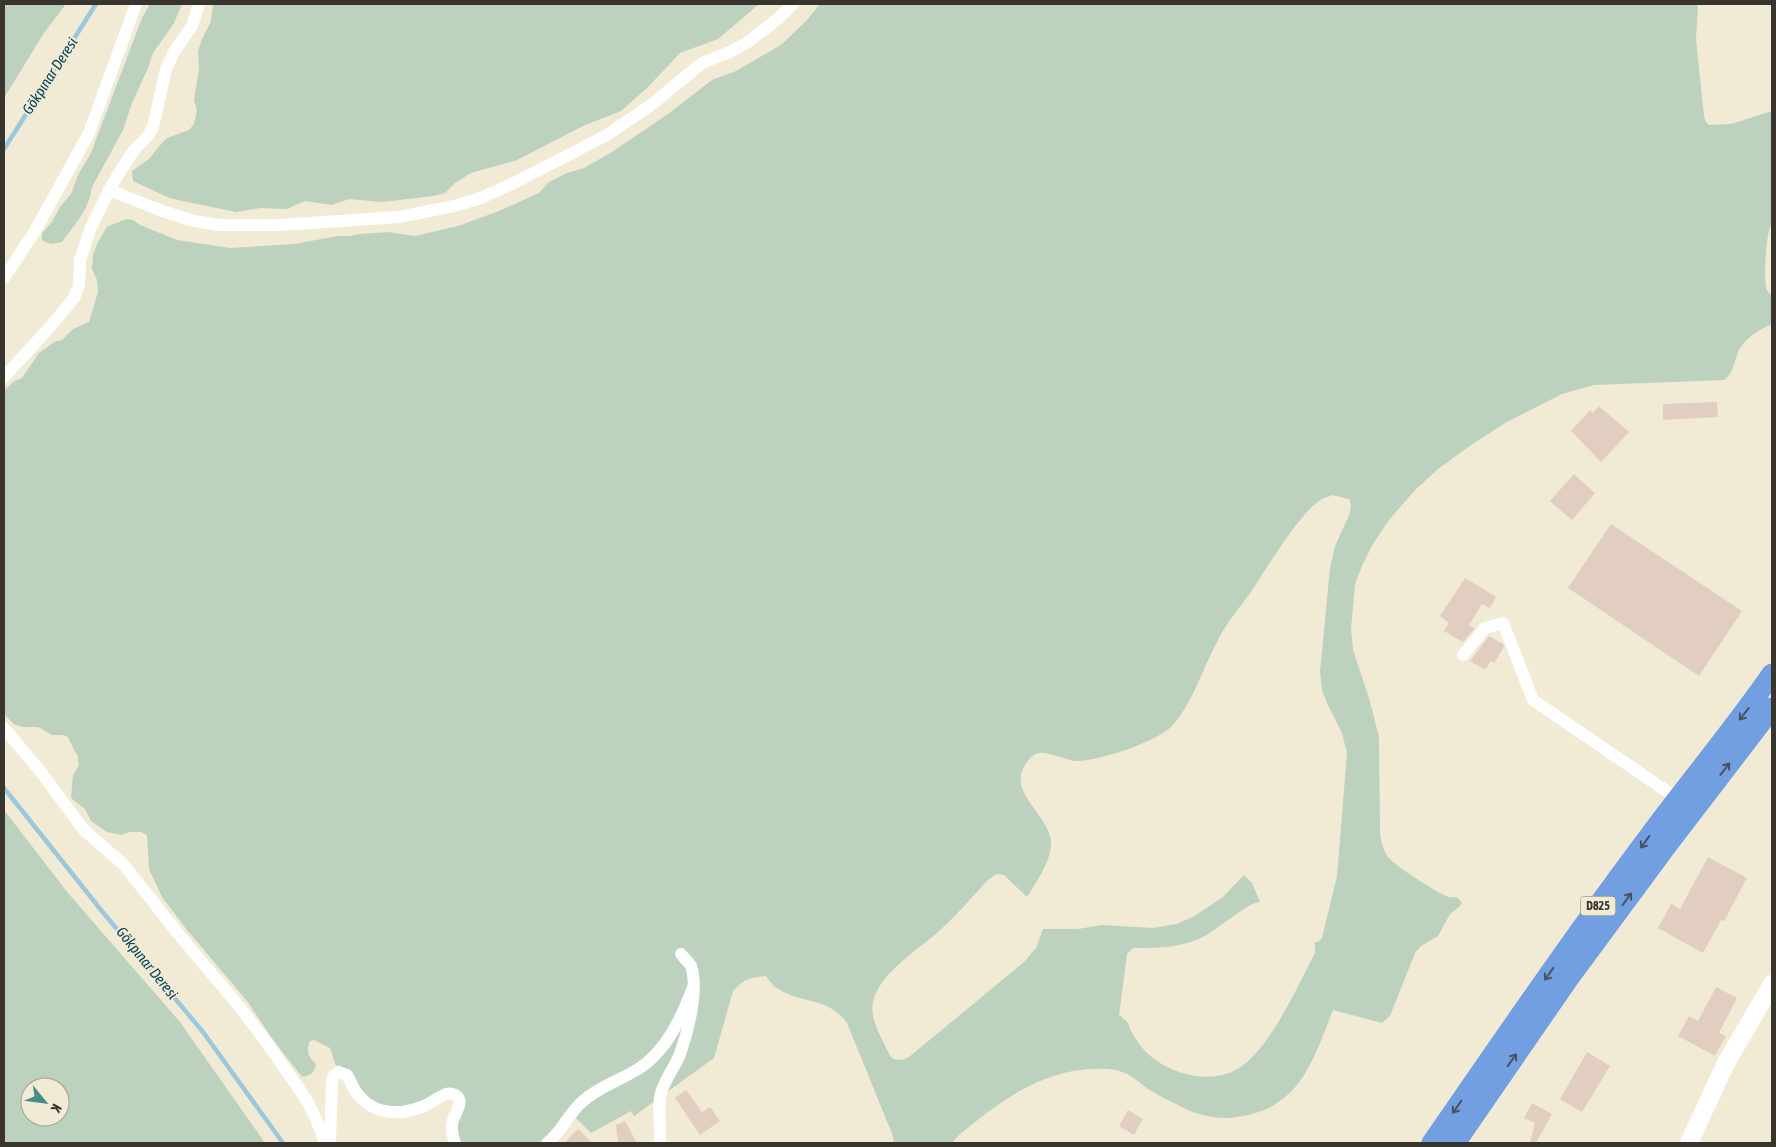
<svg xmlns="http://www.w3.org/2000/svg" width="1776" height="1147" font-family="'Asap Condensed',sans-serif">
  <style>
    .green { fill: #bcd1be; fill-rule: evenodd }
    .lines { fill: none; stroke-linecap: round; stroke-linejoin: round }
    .stream { stroke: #9cc8de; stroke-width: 4.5 }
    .building { fill: #e2cec0 }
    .minor { stroke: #fff; stroke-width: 12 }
    .secondary { stroke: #fff; stroke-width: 18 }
    .trunk { stroke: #729ee2; stroke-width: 21 }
    .oneway { stroke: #495463 }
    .labels { text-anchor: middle; stroke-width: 4; stroke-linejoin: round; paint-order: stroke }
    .shield { fill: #f1ebd5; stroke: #6f6c5f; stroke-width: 1 }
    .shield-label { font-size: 12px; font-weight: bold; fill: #37352d }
    .water-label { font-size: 15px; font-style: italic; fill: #064259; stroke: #f1ebd5 }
  </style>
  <rect width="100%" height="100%" fill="#f1ebd5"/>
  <g class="green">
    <polygon points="4,4 66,4 44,33 4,98"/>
    <path d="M 150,4 L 182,4 L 174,23 L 153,53 L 148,68 L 132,103 L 123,130 L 92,187 C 89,210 75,224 62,242 L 50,244 L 42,240 L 42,233 L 52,222 L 60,207 L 71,194 L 79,173 L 91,153 L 142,18 Z"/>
    <polygon points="213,4 759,4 718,39 680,53 647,88 621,111 583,126 517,160 471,173 455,183 445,193 434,196 382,202 349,199 332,205 305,201 287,209 261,208 236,212 178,200 167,197 133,181 132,171 149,159 162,143 167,138 189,130 194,124 197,110 194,100 199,69 198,51 202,39 211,21"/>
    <path d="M 820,4 L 1698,4 L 1696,40 L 1704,116 L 1706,122 L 1709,125 L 1731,124 L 1772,111 L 1772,223 C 1766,230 1763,281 1767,290 C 1768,292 1771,295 1772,296 L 1772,324 C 1759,330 1748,336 1740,348 C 1734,359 1735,372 1724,380 L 1594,385 L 1562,394 L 1507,422 L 1471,445 L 1438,469 L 1415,490 L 1389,520 L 1373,544 L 1362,566 L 1355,584 L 1351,629 L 1353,650 L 1369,698 L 1379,737 L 1380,834 C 1382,842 1383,851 1388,857 C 1394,865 1440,895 1449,897 C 1452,898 1455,897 1457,897 L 1462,903 L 1459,907 L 1450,914 L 1438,936 L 1421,946 L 1415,953 L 1390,1016 L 1382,1023 L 1333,1010 C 1314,1058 1301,1106 1243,1116 C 1220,1121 1198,1116 1178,1105 C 1168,1100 1157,1095 1148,1089 C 1134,1078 1127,1071 1109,1069 C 1047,1065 1002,1099 958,1136 L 952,1143 L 894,1143 L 893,1136 L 847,1023 C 828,997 804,1004 780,990 C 774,987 770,982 766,976 C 751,977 743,979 733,991 L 714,1058 L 634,1116 L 631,1111 L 591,1133 L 572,1114 L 547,1143 L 455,1143 L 458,1097 L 425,1105 L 380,1110 L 339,1065 L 336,1066 L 330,1048 L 314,1040 L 310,1041 C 306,1051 308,1057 316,1064 C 314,1074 310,1075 302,1077 L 274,1041 L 247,1001 L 187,930 L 162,897 L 149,869 L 147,835 L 141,832 L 130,832 L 121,835 L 107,832 L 91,821 L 85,809 L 71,798 L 73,775 L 79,765 L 77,754 L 75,752 L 68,737 L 63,735 L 52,735 L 38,727 L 23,727 L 15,725 L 4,714 L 4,391 L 13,382 L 22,378 L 39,353 L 54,342 L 62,340 L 73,329 L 89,322 L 98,292 L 97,280 L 92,269 L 93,254 L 98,242 L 107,227 L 116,223 L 127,219 L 133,220 L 140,225 L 177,240 L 230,248 L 294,244 L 338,236 L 349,236 L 360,234 L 388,232 L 415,236 L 458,226 L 499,211 L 539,193 L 549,182 L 567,173 L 584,168 L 612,152 L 668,114 L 712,80 L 736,71 L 781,45 L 807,20 ZM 1332,495 L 1349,499 L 1351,504 L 1350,513 L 1335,546 L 1330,568 L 1320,672 L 1322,690 L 1327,703 L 1342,733 L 1347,753 L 1337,876 L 1322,938 L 1319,941 L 1314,943 L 1315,945 L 1315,953 C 1297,987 1275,1038 1246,1063 C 1220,1085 1183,1078 1157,1061 C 1147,1054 1140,1046 1134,1036 C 1127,1024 1131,1024 1119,1015 L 1127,954 L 1133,948 C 1157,948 1183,948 1205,936 C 1218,929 1250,901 1260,902 L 1252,883 L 1244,875 L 1223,897 L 1193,917 L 1176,924 L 1153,928 L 1102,925 L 1078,929 L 1043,929 L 1036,948 L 1024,962 L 909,1057 L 902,1060 L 893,1059 L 889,1054 C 884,1042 875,1028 873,1015 C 866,981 917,951 938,932 C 956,916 972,897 989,879 L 997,874 L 1004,875 L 1027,897 C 1036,882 1049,865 1051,846 C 1054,817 1006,794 1025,765 C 1028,760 1033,754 1039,753 C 1048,751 1065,760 1076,761 C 1097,762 1159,741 1173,725 C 1194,700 1202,670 1217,642 C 1226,623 1241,606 1253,589 C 1268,566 1300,512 1322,499 C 1325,497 1329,497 1332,495 Z"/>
    <path d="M 4,810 L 68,893 L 180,1022 L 265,1143 L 4,1143 ZM 30,1087 L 60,1087 L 60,1117 L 30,1117 Z"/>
  </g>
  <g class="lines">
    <g class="stream">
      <polyline points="4,149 96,4"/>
      <polyline points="4,788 101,910 203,1032 283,1143"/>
    </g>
  </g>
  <g class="building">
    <polygon points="1717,402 1718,417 1663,420 1663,404"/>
    <polygon points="1599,406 1629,432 1601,462 1571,431 1590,410 1593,413"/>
    <polygon points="1574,474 1595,493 1572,520 1550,501"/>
    <polygon points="1611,524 1742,611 1699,676 1568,588"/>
    <polygon points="1465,578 1496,597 1490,608 1482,604 1469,625 1475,628 1463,642 1444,631 1449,623 1440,616"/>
    <polygon points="1489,636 1503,644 1504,647 1494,663 1491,661 1485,670 1470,661"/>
    <polygon points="1708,857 1747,878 1724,921 1721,920 1703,953 1658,928 1671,904 1680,909"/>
    <polygon points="1716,987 1737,998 1719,1033 1726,1036 1715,1056 1678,1036 1689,1016 1698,1021"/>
    <polygon points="1587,1052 1610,1066 1582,1112 1560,1099"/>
    <polygon points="686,1090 702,1112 710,1107 720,1121 700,1135 675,1098"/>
    <polygon points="1532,1103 1552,1114 1536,1143 1530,1143 1535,1123 1524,1118"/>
    <polygon points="1128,1110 1143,1119 1134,1135 1119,1126"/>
    <polygon points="625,1121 637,1143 618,1143 616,1125"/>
    <polygon points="578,1129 592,1143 564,1143"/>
  </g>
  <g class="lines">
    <g class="minor">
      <polyline points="109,190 165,212 194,221 220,225 281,225 399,217 454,206 481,198 516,182 607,135 651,105 702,63 730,52 748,42 780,17 793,4"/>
      <polyline points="4,278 35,231 89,133 136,4"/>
      <polyline points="4,377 50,327 74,298 79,285 80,260 90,230 109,190 124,165 134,150 147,137 153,127 166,69 175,50 192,26 199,4"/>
      <polyline points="1463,655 1485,628 1503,623 1533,700 1678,799"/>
      <polyline points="4,728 40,771 84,830 124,865 180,936 239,1006 267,1043 306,1099 315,1116 325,1143"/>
      <path d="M 330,1143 L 332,1081 L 334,1076 L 339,1072 L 347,1075 C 352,1083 354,1092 361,1098 C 378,1116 405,1115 426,1105 C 432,1102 439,1097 446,1094 C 450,1093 457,1094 459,1099 C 462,1106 452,1117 452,1125 C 451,1131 453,1137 455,1143"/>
      <path d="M 547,1143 C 562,1132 568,1114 582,1102 C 598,1087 619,1081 638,1069 C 666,1052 682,1017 693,987"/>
      <path d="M 660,1143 C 661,1127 657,1108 661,1093 C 665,1079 675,1067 680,1054 C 688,1032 699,989 691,966 C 689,962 684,958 681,954"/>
    </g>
    <polyline class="secondary" points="1689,1143 1725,1065 1772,984"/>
    <g class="trunk">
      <path d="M 1432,1143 C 1504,1039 1575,935 1651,834 C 1691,780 1734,729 1772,674"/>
      <polyline points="1455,1143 1568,979 1667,845 1772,708"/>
    </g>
  </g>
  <defs><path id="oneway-shaft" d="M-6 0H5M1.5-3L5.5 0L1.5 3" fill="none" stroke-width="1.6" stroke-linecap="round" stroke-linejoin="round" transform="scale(1.25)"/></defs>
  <g class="oneway">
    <use href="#oneway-shaft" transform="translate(1744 714) rotate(128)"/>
    <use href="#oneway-shaft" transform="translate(1725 769) rotate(-52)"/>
    <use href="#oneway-shaft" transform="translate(1645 842) rotate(126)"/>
    <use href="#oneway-shaft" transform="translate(1627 899) rotate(-54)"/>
    <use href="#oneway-shaft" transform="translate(1549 974) rotate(125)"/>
    <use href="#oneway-shaft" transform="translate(1512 1060) rotate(-55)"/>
    <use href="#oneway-shaft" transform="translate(1457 1107) rotate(125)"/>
  </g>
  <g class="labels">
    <rect class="shield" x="1580.5" y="896.5" width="35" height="19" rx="4"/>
    <g class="shield-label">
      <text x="1598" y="910">D825</text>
    </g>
    <g class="water-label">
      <text transform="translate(50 76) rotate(-57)" y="5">Gökpınar Deresi</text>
      <text transform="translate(147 963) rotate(51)" y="5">Gökpınar Deresi</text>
    </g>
  </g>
  <rect width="1776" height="1147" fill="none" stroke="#37352d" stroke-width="10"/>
  <g transform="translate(45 1102) rotate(119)"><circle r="24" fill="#f1ebd5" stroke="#a7a292"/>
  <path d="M0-4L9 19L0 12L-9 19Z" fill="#468d8a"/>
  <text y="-8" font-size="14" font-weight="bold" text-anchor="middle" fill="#37352d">K</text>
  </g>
</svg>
